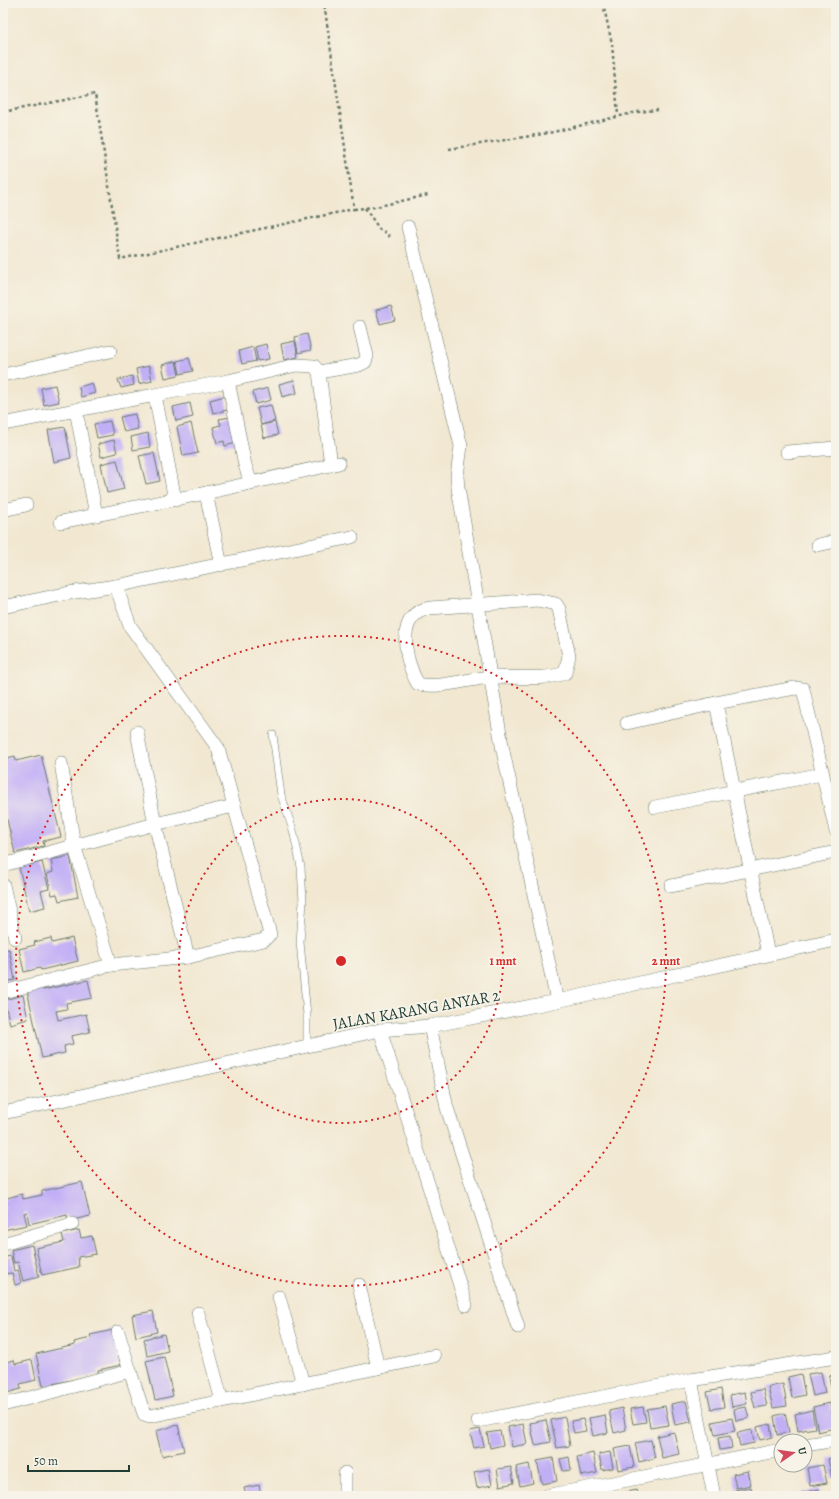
<svg xmlns="http://www.w3.org/2000/svg" width="839" height="1499" font-family="Alegreya,serif">
  <style>
    .building { fill: #c1aff6 }
    .lines { fill: none; stroke-linecap: round; stroke-linejoin: round }
    .service-casing { stroke: #69796b; stroke-width: 8 }
    .minor-casing { stroke: #69796b; stroke-width: 14 }
    .path { stroke: #69796b; stroke-width: 2.5; stroke-dasharray: 3 3; stroke-linecap: butt }
    .service { stroke: #fff; stroke-width: 7 }
    .minor { stroke: #fff; stroke-width: 13 }
    .ring { fill: none; stroke: #d62828; stroke-width: 2; stroke-dasharray: 2 4 }
    .labels { text-anchor: middle; stroke-width: 4; stroke-linejoin: round; paint-order: stroke }
    .street-label { font-size: 16px; fill: #1f3d34; stroke: #f7f3e8 }
    .centre { fill: #d62828; stroke: #f7f3e8; stroke-width: 2 }
    .ring-label { font-size: 12px; text-anchor: middle; font-weight: bold; fill: #d62828; stroke: #f7f3e8; stroke-width: 4; stroke-linejoin: round; paint-order: stroke }
  </style>
  <rect width="100%" height="100%" fill="#f7f3e8"/>
  <filter id="ink" filterUnits="userSpaceOnUse"><feTurbulence type="fractalNoise" baseFrequency=".025" numOctaves="2"/><feDisplacementMap in="SourceGraphic" scale="8" xChannelSelector="R" yChannelSelector="G"/><feConvolveMatrix kernelMatrix="1 2 1 2 8 2 1 2 1" color-interpolation-filters="sRGB"/></filter>
  <filter id="wash" filterUnits="userSpaceOnUse"><feTurbulence type="fractalNoise" baseFrequency=".012" numOctaves="4" result="noise"/><feDisplacementMap in="SourceGraphic" scale="16" xChannelSelector="R" yChannelSelector="G"/><feGaussianBlur stdDeviation="0.9" result="paint"/><feColorMatrix in="noise" values="0 0 0 0 0 0 0 0 0 0 0 0 0 0 0 0 0 1.4 0 .05"/><feComposite in="paint" operator="in"/></filter>
  <g filter="url(#wash)">
    <rect width="100%" height="100%" fill="#f2e8d2"/>
    <g id="blocks">
      <g class="building">
        <polygon points="391,306 395,320 380,324 376,310"/>
        <polygon points="307,334 311,350 298,353 295,337"/>
        <polygon points="295,341 298,357 284,360 281,344"/>
        <polygon points="266,344 269,359 258,361 255,347"/>
        <polygon points="253,347 256,361 242,364 239,351"/>
        <polygon points="189,358 193,371 180,374 177,361"/>
        <polygon points="176,361 179,375 165,378 162,365"/>
        <polygon points="149,366 152,381 139,384 136,369"/>
        <polygon points="132,376 134,385 121,388 118,380"/>
        <polygon points="294,380 297,393 282,397 279,384"/>
        <polygon points="92,383 95,393 81,397 79,387"/>
        <polygon points="55,385 59,402 44,405 41,388"/>
        <polygon points="268,388 271,400 256,404 253,392"/>
        <polygon points="225,396 228,410 213,413 210,400"/>
        <polygon points="190,403 193,417 176,421 173,407"/>
        <polygon points="271,405 275,421 261,425 257,408"/>
        <polygon points="135,414 138,429 124,432 120,417"/>
        <polygon points="230,417 236,443 225,446 224,441 217,443 213,427 221,425 219,419"/>
        <polygon points="110,421 113,435 97,438 94,424"/>
        <polygon points="275,422 278,435 264,438 261,425"/>
        <polygon points="191,423 198,453 183,456 177,427"/>
        <polygon points="65,427 71,458 54,462 48,430"/>
        <polygon points="148,433 150,447 133,450 131,437"/>
        <polygon points="114,440 117,453 101,457 98,444"/>
        <polygon points="154,453 160,481 146,484 139,456"/>
        <polygon points="117,460 124,489 107,493 101,464"/>
        <polygon points="41,755 61,837 43,841 44,846 15,853 3,803 3,759 15,756 16,761"/>
        <polygon points="70,856 78,897 59,901 57,894 52,895 47,874 53,872 51,860"/>
        <polygon points="42,862 49,889 41,891 45,907 29,911 19,867"/>
        <polygon points="51,938 52,943 72,938 78,961 41,970 40,968 24,972 19,949 35,945 34,942"/>
        <polygon points="9,949 15,980 3,982 3,950"/>
        <polygon points="88,980 92,998 66,1003 67,1009 56,1011 58,1020 86,1014 90,1032 71,1036 73,1044 64,1046 65,1053 42,1058 27,990 42,987 43,990"/>
        <polygon points="23,995 28,1019 10,1024 4,1000"/>
        <polygon points="82,1182 90,1216 68,1221 67,1215 29,1224 27,1212 24,1213 27,1225 3,1230 3,1210 5,1209 3,1199 22,1194 23,1199 42,1195 42,1191"/>
        <polygon points="79,1230 81,1238 92,1236 96,1254 78,1257 79,1267 42,1275 36,1248 64,1242 62,1234"/>
        <polygon points="32,1245 39,1277 23,1281 18,1262 14,1263 11,1250"/>
        <polygon points="3,1251 6,1257 11,1256 14,1271 18,1270 21,1283 15,1285 12,1273 3,1274"/>
        <polygon points="153,1311 157,1332 136,1337 132,1315"/>
        <polygon points="113,1330 121,1365 98,1370 99,1374 43,1386 36,1354 75,1345 74,1342 91,1338 90,1335"/>
        <polygon points="164,1334 168,1351 147,1356 144,1339"/>
        <polygon points="164,1357 173,1396 155,1400 146,1361"/>
        <polygon points="14,1360 15,1364 32,1360 36,1380 20,1384 21,1389 3,1394 3,1363"/>
        <polygon points="821,1372 825,1393 813,1396 808,1374"/>
        <polygon points="801,1374 805,1395 792,1398 788,1377"/>
        <polygon points="836,1374 836,1391 832,1392 829,1376"/>
        <polygon points="783,1384 787,1406 773,1408 768,1387"/>
        <polygon points="721,1389 724,1407 711,1409 707,1392"/>
        <polygon points="763,1389 767,1406 755,1408 751,1392"/>
        <polygon points="745,1392 747,1404 732,1407 730,1395"/>
        <polygon points="686,1401 691,1422 675,1425 671,1404"/>
        <polygon points="830,1403 835,1428 818,1432 813,1407"/>
        <polygon points="665,1406 669,1425 650,1428 647,1409"/>
        <polygon points="643,1407 646,1422 633,1424 630,1409"/>
        <polygon points="746,1407 749,1418 736,1421 734,1409"/>
        <polygon points="622,1408 626,1430 614,1433 609,1411"/>
        <polygon points="812,1410 815,1428 798,1431 795,1414"/>
        <polygon points="785,1413 789,1432 777,1435 774,1416"/>
        <polygon points="605,1415 608,1433 593,1436 589,1418"/>
        <polygon points="565,1417 570,1446 557,1448 551,1420"/>
        <polygon points="732,1418 735,1431 715,1435 712,1422"/>
        <polygon points="583,1419 586,1431 574,1433 571,1421"/>
        <polygon points="546,1420 551,1442 535,1445 530,1423"/>
        <polygon points="523,1424 527,1444 512,1447 508,1427"/>
        <polygon points="770,1424 772,1437 760,1440 757,1427"/>
        <polygon points="178,1425 184,1451 162,1456 156,1431"/>
        <polygon points="480,1429 484,1446 474,1448 470,1431"/>
        <polygon points="752,1430 754,1443 740,1446 737,1433"/>
        <polygon points="500,1431 503,1445 490,1448 487,1433"/>
        <polygon points="674,1432 679,1454 662,1458 657,1436"/>
        <polygon points="730,1436 732,1448 720,1450 718,1438"/>
        <polygon points="651,1440 655,1458 639,1462 635,1443"/>
        <polygon points="630,1446 634,1467 618,1470 614,1449"/>
        <polygon points="610,1452 613,1468 602,1470 599,1454"/>
        <polygon points="593,1453 597,1473 581,1476 577,1457"/>
        <polygon points="569,1457 571,1470 563,1471 560,1459"/>
        <polygon points="836,1457 836,1477 832,1478 828,1459"/>
        <polygon points="553,1458 557,1481 542,1484 537,1461"/>
        <polygon points="529,1464 533,1483 520,1486 516,1467"/>
        <polygon points="823,1465 827,1483 810,1486 807,1468"/>
        <polygon points="511,1467 514,1483 500,1486 497,1469"/>
        <polygon points="489,1469 492,1485 477,1488 474,1472"/>
        <polygon points="748,1471 751,1485 736,1488 733,1474"/>
        <polygon points="259,1485 261,1496 246,1496 244,1488"/>
        <polygon points="751,1487 753,1496 737,1496 735,1490"/>
        <polygon points="819,1489 820,1496 801,1496 801,1493"/>
        <polygon points="637,1490 639,1496 613,1496 613,1495"/>
      </g>
    </g>
  </g>
  <g filter="url(#ink)">
    <use href="#blocks" fill-opacity="0" stroke="#69796b" stroke-width="1"/>
    <g class="lines">
      <defs>
        <polyline id="service" points="273,735 281,795 293,830 301,867 303,902 300,942 307,1015 307,1046"/>
        <g id="minor">
          <polyline points="408,227 461,446 457,476 458,488 503,751 557,1001"/>
          <polyline points="319,372 359,365 365,362 367,356 360,327"/>
          <polyline points="3,375 110,351"/>
          <polyline points="228,381 296,365 314,366 319,372 320,380 331,465"/>
          <polyline points="76,410 96,515"/>
          <polyline points="3,424 155,395"/>
          <polyline points="787,452 836,448"/>
          <polyline points="206,493 339,463"/>
          <polyline points="175,500 155,395 228,381 245,465 251,484"/>
          <polyline points="3,510 26,505"/>
          <polyline points="61,522 206,493 221,565"/>
          <polyline points="818,545 836,541"/>
          <path d="M 537,600 L 556,604 L 559,609 L 569,656 L 565,673 C 542,681 514,676 491,677 C 467,679 441,689 418,684 C 405,662 394,613 430,608 Z"/>
          <polyline points="3,607 69,593 116,586 352,537"/>
          <polyline points="627,723 716,703"/>
          <polyline points="137,732 155,824 188,957"/>
          <polyline points="61,763 74,845 111,965"/>
          <polyline points="655,807 822,774"/>
          <polyline points="3,865 155,824 234,806"/>
          <polyline points="3,885 15,938"/>
          <polyline points="671,886 836,852"/>
          <polyline points="768,954 716,703 795,688 803,689 836,831"/>
          <polyline points="3,992 111,965 188,957 264,940 270,934 218,748 130,626 116,586"/>
          <polyline points="430,1026 447,1108 518,1327"/>
          <polyline points="380,1030 466,1305"/>
          <polyline points="3,1113 380,1030 430,1026 557,1001 836,940"/>
          <polyline points="3,1244 72,1224"/>
          <polyline points="359,1285 378,1368"/>
          <polyline points="279,1297 303,1384"/>
          <polyline points="198,1313 222,1401"/>
          <polyline points="130,1371 144,1414 150,1416 434,1356"/>
          <polyline points="691,1380 714,1496"/>
          <polyline points="3,1405 130,1371 118,1332"/>
          <polyline points="478,1421 691,1380 836,1357"/>
          <polyline points="805,1445 836,1440"/>
          <polyline points="345,1473 345,1496"/>
          <polyline points="546,1496 781,1450"/>
        </g>
      </defs>
      <use href="#service" class="service-casing"/>
      <use href="#minor" class="minor-casing"/>
      <g class="path">
        <polyline points="603,3 612,44 618,115"/>
        <polyline points="3,112 95,94 120,259 354,209 324,3"/>
        <polyline points="449,149 549,133 637,112 658,110"/>
        <polyline points="365,208 380,230 387,233 391,239"/>
        <polyline points="354,209 375,207 428,195"/>
      </g>
      <use href="#service" class="service"/>
      <use href="#minor" class="minor"/>
    </g>
  </g>
  <g class="ring">
    <circle cx="341" cy="961" r="162"/>
    <circle cx="341" cy="961" r="325"/>
  </g>
  <g class="labels">
    <g class="street-label">
      <text transform="translate(416 1009) rotate(-10)" y="6">JALAN KARANG ANYAR 2</text>
    </g>
  </g>
  <circle cx="341" cy="961" r="6" class="centre"/>
  <g class="ring-label">
    <text x="503" y="965">1 mnt</text>
    <text x="666" y="965">2 mnt</text>
  </g>
  <rect width="839" height="1499" fill="none" stroke="#f7f3e8" stroke-width="16"/>
  <g transform="translate(793 1453) rotate(77)"><circle r="19" fill="#f7f3e8" stroke="#a1aaa0"/>
  <path d="M0-3L7 15L0 10L-7 15Z" fill="#d1495b"/>
  <text y="-6" font-size="11" font-weight="bold" text-anchor="middle" fill="#1f3d34">U</text>
  </g>
  <path d="M28 1465v6h101v-6" fill="none" stroke="#1f3d34" stroke-width="2"/>
  <text x="34" y="1465" font-size="12" fill="#1f3d34" stroke="#f7f3e8" stroke-width="3" paint-order="stroke">50 m</text>
</svg>
